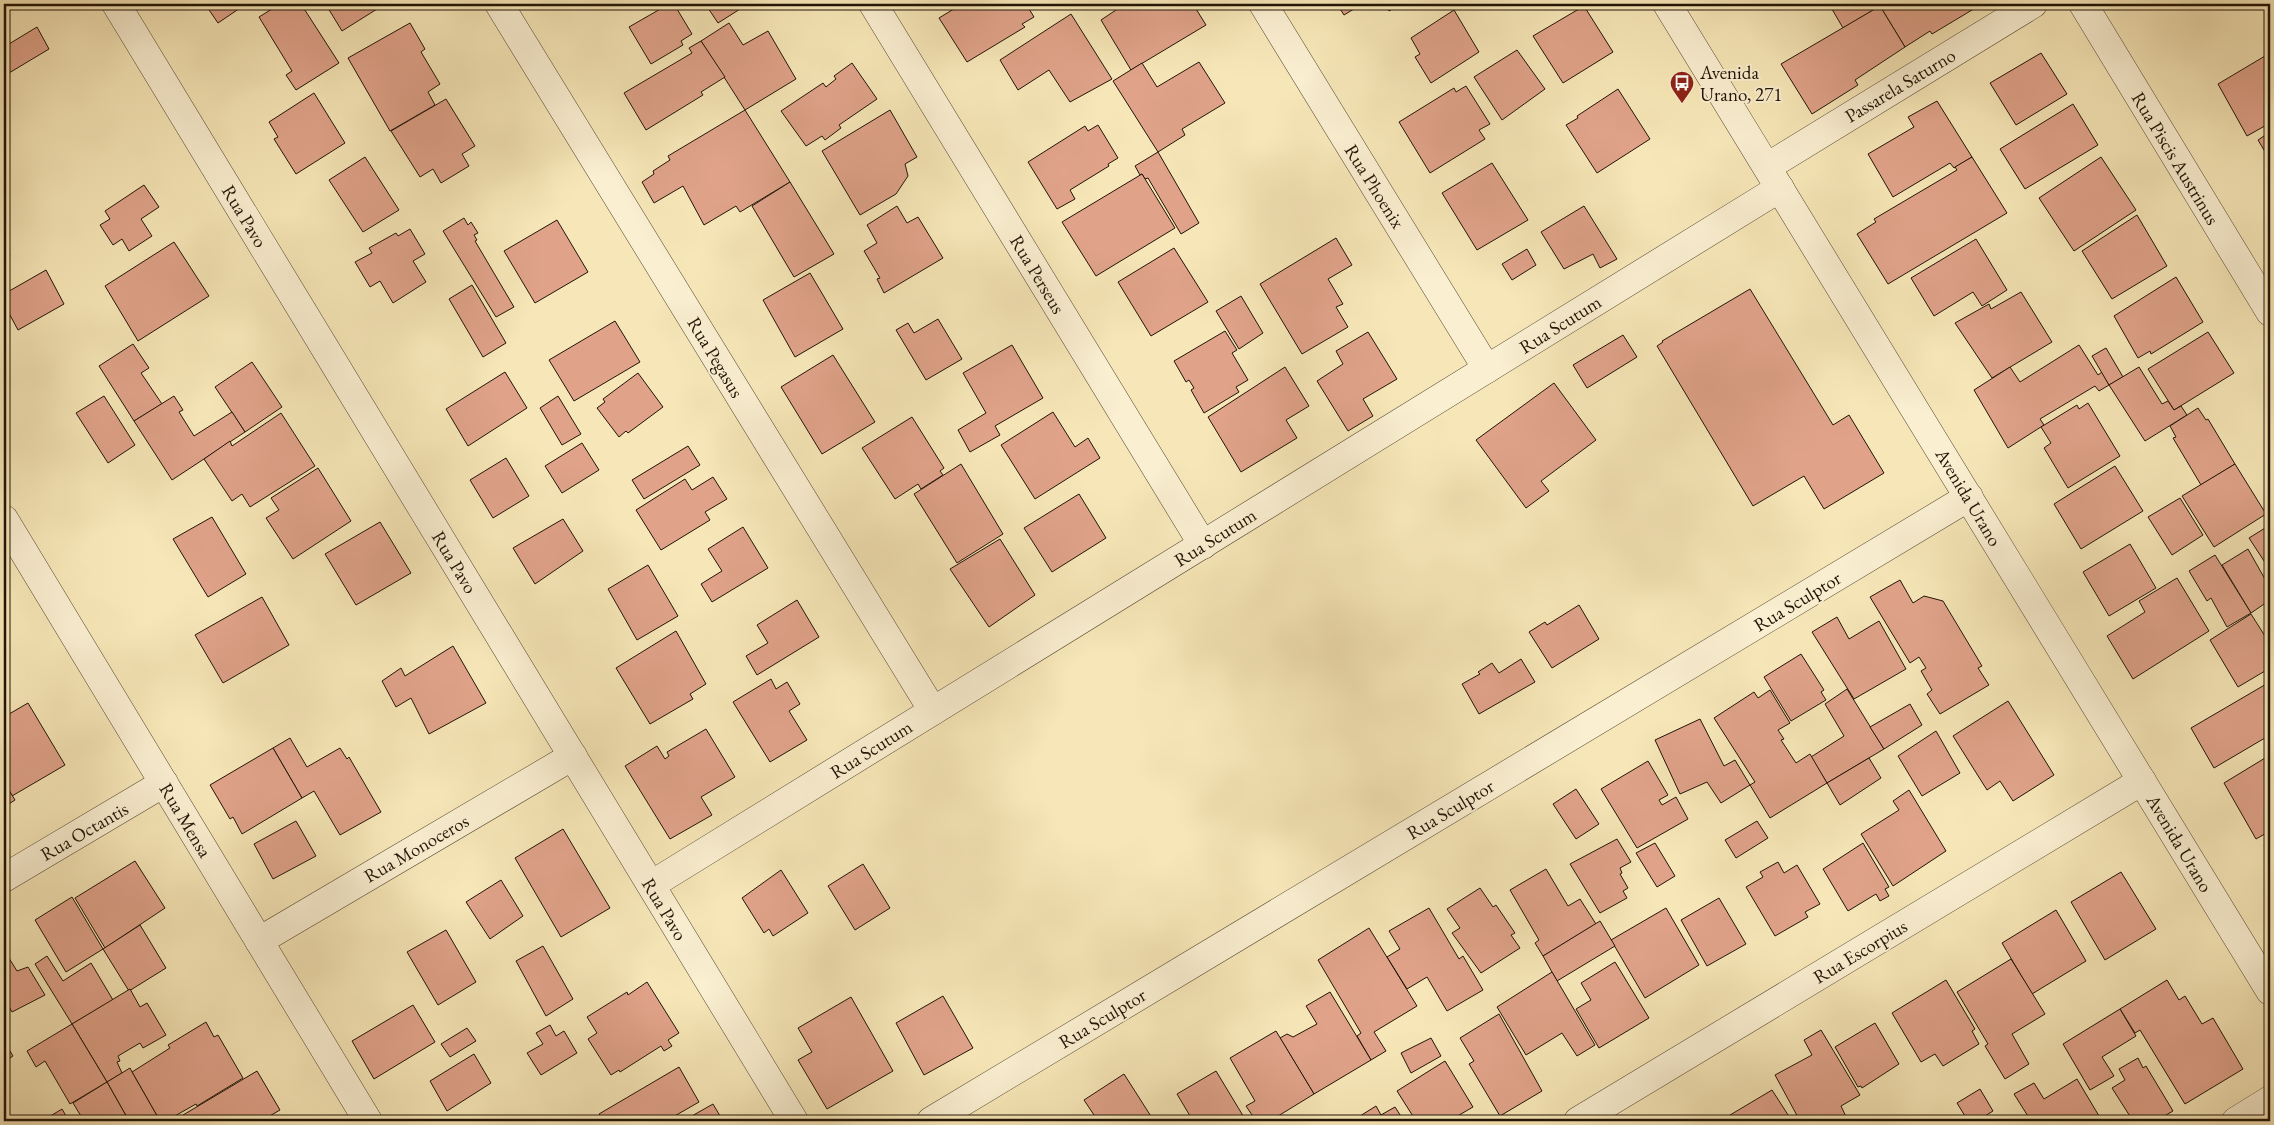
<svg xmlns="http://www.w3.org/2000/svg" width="2274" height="1125" font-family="'EB Garamond',serif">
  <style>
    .building { fill: #e0a38a; stroke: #211406 }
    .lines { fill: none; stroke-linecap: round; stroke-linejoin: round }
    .minor-casing { stroke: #564932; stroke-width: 29 }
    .tertiary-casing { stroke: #564932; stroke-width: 29 }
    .minor { stroke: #faefd1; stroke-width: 28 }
    .tertiary { stroke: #faefd1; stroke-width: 28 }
    .labels { text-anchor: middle; stroke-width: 4; stroke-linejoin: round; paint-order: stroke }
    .poi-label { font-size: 19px; fill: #211406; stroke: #faefd1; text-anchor: start }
    .street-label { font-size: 19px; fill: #211406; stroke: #faefd1 }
  </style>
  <rect width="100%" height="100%" fill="#f7e7b8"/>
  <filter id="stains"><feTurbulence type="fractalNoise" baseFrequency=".004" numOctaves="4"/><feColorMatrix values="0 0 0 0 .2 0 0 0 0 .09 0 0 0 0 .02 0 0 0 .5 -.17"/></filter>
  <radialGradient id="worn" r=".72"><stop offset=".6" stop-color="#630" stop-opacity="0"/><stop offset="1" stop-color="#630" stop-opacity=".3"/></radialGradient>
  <g class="building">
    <polygon points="205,4 246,4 218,23"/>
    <polygon points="280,4 301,4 339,63 296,90 286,75 292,71 259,17"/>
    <polygon points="332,4 385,4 342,31 328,8"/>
    <polygon points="669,4 674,4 692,34 681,41 683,45 651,64 629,27"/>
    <polygon points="703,4 748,4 718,23 706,5 704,6"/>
    <polygon points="962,4 986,4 988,8 994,4 1026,4 1034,17 1022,24 1025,27 967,62 939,18"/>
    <polygon points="1112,4 1193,4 1206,25 1131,70 1101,20 1116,10"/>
    <polygon points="1337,4 1362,4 1344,15"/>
    <polygon points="1384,4 1401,4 1389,11"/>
    <polygon points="1829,4 1879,4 1880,6 1843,28"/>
    <polygon points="1883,4 1982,4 1932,34 1930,31 1905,47 1880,6"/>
    <polygon points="1584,6 1613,52 1563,83 1533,36"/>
    <polygon points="1880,6 1905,47 1855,80 1858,85 1812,114 1781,64"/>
    <polygon points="1454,10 1479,52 1431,83 1415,57 1420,54 1411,38"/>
    <polygon points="1071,14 1112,79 1070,102 1049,70 1018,90 1000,60"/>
    <polygon points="410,23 425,49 421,52 440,84 428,92 435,105 390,131 348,58"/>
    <polygon points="729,23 743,45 768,31 796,79 745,110 701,41"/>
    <polygon points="37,27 49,49 4,76 4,47"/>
    <polygon points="701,41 725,77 701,92 703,95 646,130 624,93 692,53 689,48"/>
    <polygon points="1517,50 1545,89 1502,120 1474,77"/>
    <polygon points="2041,53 2067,94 2016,125 1990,83"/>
    <polygon points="2270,53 2270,123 2247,136 2218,84"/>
    <polygon points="1199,62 1225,103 1182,129 1185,135 1158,152 1113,81 1142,63 1157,87"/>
    <polygon points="852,63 877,99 839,125 841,128 825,140 822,136 806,146 781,111 823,83 826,87 836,79 834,76"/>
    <polygon points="1466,86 1490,124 1479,130 1485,139 1430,173 1399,122 1454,88 1456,92"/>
    <polygon points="1618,89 1650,139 1597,173 1566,125 1578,118 1577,116"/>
    <polygon points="314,93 345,143 296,174 274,139 278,137 269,122"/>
    <polygon points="446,99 475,146 462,154 469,166 441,183 433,169 420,177 391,131"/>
    <polygon points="1937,101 1972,157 1954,168 1950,163 1893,197 1868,154 1914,127 1908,117"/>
    <polygon points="2073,104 2098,145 2025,189 2000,149"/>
    <polygon points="745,110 790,182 740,212 736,206 704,225 683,186 654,203 642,182 654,174 653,171 670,160 668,156"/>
    <polygon points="890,110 917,157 905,164 908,176 896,194 860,215 822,151"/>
    <polygon points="1098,125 1118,158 1108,164 1109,166 1070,190 1075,199 1057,209 1028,162 1085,126 1088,131"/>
    <polygon points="2270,132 2270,160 2258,140"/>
    <polygon points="1158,152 1199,223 1181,234 1148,178 1145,179 1142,174 1140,175 1135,166"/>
    <polygon points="365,157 399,210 363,232 329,180"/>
    <polygon points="1972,157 2007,213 1888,284 1857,234 1876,222 1874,219 1957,170 1955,167"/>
    <polygon points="2101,157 2136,210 2074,251 2039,198"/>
    <polygon points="1492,163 1528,220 1477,250 1442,193"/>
    <polygon points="1142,174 1175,228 1096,276 1062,222"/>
    <polygon points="790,182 834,254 794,277 752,206"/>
    <polygon points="144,185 159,207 141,219 152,236 129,251 122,239 113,245 100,225 110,219 105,211"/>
    <polygon points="897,206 907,223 918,217 943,258 884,293 877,279 880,278 864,251 877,243 867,225"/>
    <polygon points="1584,206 1617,259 1600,268 1593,254 1564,269 1541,232"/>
    <polygon points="2137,215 2167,266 2112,299 2082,251"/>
    <polygon points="464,218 468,225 471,222 478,233 474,235 477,240 475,241 514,307 496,317 443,231"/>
    <polygon points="557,220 588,272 535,303 504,251"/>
    <polygon points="410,229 425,254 413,261 426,282 393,303 380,281 370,287 355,262 372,253 369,248 396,233 398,236"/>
    <polygon points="1336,238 1352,265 1328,279 1343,304 1336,307 1348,327 1302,354 1260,284"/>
    <polygon points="1976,239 2007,290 1982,306 1973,292 1934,316 1911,278"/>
    <polygon points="174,242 209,296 138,341 105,286"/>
    <polygon points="4,245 10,256 4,260"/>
    <polygon points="1174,248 1208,302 1151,336 1118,282"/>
    <polygon points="1527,249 1536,265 1512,280 1502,264"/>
    <polygon points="46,270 64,304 18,330 4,304 4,294"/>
    <polygon points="810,273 843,329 795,357 763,300"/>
    <polygon points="2176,277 2203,322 2151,354 2150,351 2138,358 2114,316"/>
    <polygon points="472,285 506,343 483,357 449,299"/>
    <polygon points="1750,289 1833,425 1849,415 1884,473 1824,509 1804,476 1753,506 1657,346 1663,342 1662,341"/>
    <polygon points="2021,292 2052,342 1992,378 1955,323 1989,304 1991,309"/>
    <polygon points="1241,296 1263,333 1239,349 1216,311"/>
    <polygon points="938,319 962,359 926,380 896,330 908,323 914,333"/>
    <polygon points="615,321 640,362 574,401 549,360"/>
    <polygon points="1225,331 1237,350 1232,353 1248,380 1236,387 1239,392 1204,413 1191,390 1194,388 1189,380 1186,382 1174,361"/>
    <polygon points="1368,332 1397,379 1363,399 1373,416 1348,431 1317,381 1343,364 1336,351"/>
    <polygon points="2208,332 2234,373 2174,410 2148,369"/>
    <polygon points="1623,335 1637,357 1587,388 1573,365"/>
    <polygon points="133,344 149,368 141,373 162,404 134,421 99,366"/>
    <polygon points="1012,345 1043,398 995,426 1000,435 970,452 958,430 986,413 963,373"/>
    <polygon points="2079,345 2098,375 2102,372 2109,385 2099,391 2095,386 2040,419 2044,425 2008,448 1974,390 2010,367 2020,382"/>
    <polygon points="2106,348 2123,377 2109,385 2092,356"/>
    <polygon points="833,355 875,422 822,454 781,387"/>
    <polygon points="252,362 282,407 245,432 215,387"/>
    <polygon points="1285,367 1309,406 1286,420 1297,438 1241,472 1208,417"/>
    <polygon points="2139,367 2162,404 2168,401 2174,410 2181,406 2187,415 2145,441 2109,385"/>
    <polygon points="505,372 527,408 468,446 446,409"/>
    <polygon points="638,373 663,407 628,433 626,431 619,437 597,408 605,402 603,399"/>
    <polygon points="1554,383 1596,440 1541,481 1549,491 1526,508 1476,440"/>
    <polygon points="104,396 135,445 108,463 76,413"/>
    <polygon points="174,396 183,410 179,412 194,436 232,412 245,432 172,480 134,421"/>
    <polygon points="558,396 581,434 562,445 540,408"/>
    <polygon points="2088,403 2120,456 2068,488 2044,448 2051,443 2041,427 2077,405 2079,409"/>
    <polygon points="2198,408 2206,420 2208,419 2235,464 2201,485 2173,438 2176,437 2170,426"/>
    <polygon points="1053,412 1075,447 1088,438 1100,458 1035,499 1001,445"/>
    <polygon points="281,413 315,466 250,507 242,494 232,501 204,459 230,441 232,446"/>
    <polygon points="912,417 944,468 940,471 943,475 921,489 918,484 895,499 862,448"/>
    <polygon points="582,443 599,470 562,493 545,466"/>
    <polygon points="688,446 700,465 644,499 632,480"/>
    <polygon points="506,458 529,496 493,518 470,480"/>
    <polygon points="961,464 1003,534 957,563 914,494"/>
    <polygon points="2235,464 2266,514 2214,547 2182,496"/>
    <polygon points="2115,466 2143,511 2081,549 2054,504"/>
    <polygon points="318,468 351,521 293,559 266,518 279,510 271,498"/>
    <polygon points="713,477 727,499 705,512 710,520 661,550 636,510 685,479 692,490"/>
    <polygon points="1079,494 1106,538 1052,572 1024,528"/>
    <polygon points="2180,498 2203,535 2172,555 2148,517"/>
    <polygon points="212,517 246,574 208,597 173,539"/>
    <polygon points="563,519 583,551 535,584 513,548"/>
    <polygon points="380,522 411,573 356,605 325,554"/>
    <polygon points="2270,525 2270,561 2266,564 2249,538"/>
    <polygon points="743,527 768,568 712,602 701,584 722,571 708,549"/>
    <polygon points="1000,539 1035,595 989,627 950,569"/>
    <polygon points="2130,544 2156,588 2109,616 2083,572"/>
    <polygon points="2248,549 2270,588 2270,600 2251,613 2222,565"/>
    <polygon points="2215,555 2251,613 2227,627 2211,598 2207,601 2189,571"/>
    <polygon points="648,565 678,616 637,640 608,589"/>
    <polygon points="2177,578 2209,631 2133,679 2107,636 2145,612 2139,601"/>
    <polygon points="1900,580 1913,603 1924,596 1943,601 1982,666 1978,668 1989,685 1940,714 1927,694 1932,690 1921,671 1926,668 1919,657 1910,663 1870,597"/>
    <polygon points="262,597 289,645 223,683 195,635"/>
    <polygon points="797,600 819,637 757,675 746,656 768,643 757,625"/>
    <polygon points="1579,605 1599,639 1552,668 1529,632 1545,622 1547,625"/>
    <polygon points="2251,614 2270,644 2270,668 2238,687 2210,640"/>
    <polygon points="1837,617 1849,639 1879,621 1906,669 1854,699 1812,632"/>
    <polygon points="676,631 706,684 690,694 693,699 650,724 616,668"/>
    <polygon points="453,646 486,703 429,734 411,698 396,707 382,681 401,668 405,676"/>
    <polygon points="1801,654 1824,690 1821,692 1826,700 1791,721 1764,677"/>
    <polygon points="1521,659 1535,682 1479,714 1462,684 1480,674 1478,672 1492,663 1499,673"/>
    <polygon points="2270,676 2270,735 2214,768 2191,728 2268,683 2265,679"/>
    <polygon points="771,679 776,689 787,682 800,704 789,711 807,740 770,762 733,702"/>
    <polygon points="1847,689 1884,749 1827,783 1811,757 1844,736 1825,704"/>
    <polygon points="1770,690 1790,723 1778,730 1784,739 1781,740 1796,763 1810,754 1827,783 1770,818 1750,785 1755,782 1714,718 1754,692 1758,698"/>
    <polygon points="2008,701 2054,775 2013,801 2000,781 1987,790 1953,736"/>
    <polygon points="28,703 65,765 12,796 4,782 4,717"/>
    <polygon points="1910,704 1922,725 1884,749 1870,727"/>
    <polygon points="1700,719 1724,766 1735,760 1750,785 1721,803 1707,782 1680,794 1655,740"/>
    <polygon points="706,729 735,777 701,797 712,815 670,839 625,766 657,746 665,759 669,756 667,752"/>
    <polygon points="1936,731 1960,773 1922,796 1898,756"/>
    <polygon points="290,738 307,767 340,748 347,759 349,757 381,812 340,835 314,791 302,798 273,748"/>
    <polygon points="273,748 302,798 242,834 233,817 230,819 210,785"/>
    <polygon points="2270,755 2270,831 2256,839 2224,783"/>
    <polygon points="1869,758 1881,778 1840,805 1827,783"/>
    <polygon points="1648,761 1668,795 1659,800 1662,805 1676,797 1688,819 1637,848 1601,789"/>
    <polygon points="4,782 15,800 4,807"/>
    <polygon points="1576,789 1599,824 1576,839 1553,804"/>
    <polygon points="1909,790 1946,851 1893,886 1861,834 1899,810 1893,801"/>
    <polygon points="296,821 316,856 273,879 254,844"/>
    <polygon points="1757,821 1768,838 1736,858 1725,840"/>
    <polygon points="563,829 610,908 561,937 515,858"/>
    <polygon points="1617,839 1631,862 1620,868 1622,873 1620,874 1628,888 1623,891 1627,898 1600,913 1570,864"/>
    <polygon points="2270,842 2270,855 2264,845"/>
    <polygon points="1655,843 1675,876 1657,887 1636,853"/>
    <polygon points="1863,843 1889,887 1885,889 1889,896 1880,901 1876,894 1848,911 1823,869"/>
    <polygon points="135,861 165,908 105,948 75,898"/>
    <polygon points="1778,862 1784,873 1797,865 1820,904 1805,912 1808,917 1775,936 1746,887 1763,877 1760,872"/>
    <polygon points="863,864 890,908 855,930 828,886"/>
    <polygon points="1546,869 1568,906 1580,899 1596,924 1543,956 1535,943 1539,940 1510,890"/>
    <polygon points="781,870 808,913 773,936 769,929 764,933 742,898"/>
    <polygon points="2121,872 2156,929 2105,960 2071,902"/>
    <polygon points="501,880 523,916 490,939 466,902"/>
    <polygon points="1480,888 1493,907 1496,905 1515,933 1511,935 1520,948 1481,973 1452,933 1460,928 1447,909"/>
    <polygon points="72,897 103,949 66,972 35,920"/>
    <polygon points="1719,898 1746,944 1707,966 1681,920"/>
    <polygon points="1429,908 1459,959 1463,956 1483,990 1447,1011 1427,977 1407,989 1387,957 1400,949 1389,931"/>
    <polygon points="1666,908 1699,965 1645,998 1611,940"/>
    <polygon points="2056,910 2086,961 2032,994 2002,943"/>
    <polygon points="1600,921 1615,946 1557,981 1543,956"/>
    <polygon points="140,925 166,968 129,991 103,949"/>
    <polygon points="1369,928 1417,1006 1374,1032 1386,1051 1371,1060 1357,1036 1361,1033 1318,960"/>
    <polygon points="446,930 476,982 438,1005 407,952"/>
    <polygon points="543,946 573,999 546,1016 516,961"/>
    <polygon points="4,950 17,971 28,967 45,995 12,1012 4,998"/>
    <polygon points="47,956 63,981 91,963 113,1000 72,1024 35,964"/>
    <polygon points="2011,959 2045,1014 2012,1034 2029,1064 2005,1079 1985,1046 1988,1044 1957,992"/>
    <polygon points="1615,962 1649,1018 1599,1048 1576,1009 1591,1000 1581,983"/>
    <polygon points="1552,972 1595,1045 1577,1056 1562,1033 1526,1055 1497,1007"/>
    <polygon points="1946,980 1975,1029 1972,1031 1979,1044 1943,1066 1935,1054 1921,1062 1892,1013"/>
    <polygon points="2167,980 2179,1000 2185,996 2202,1024 2213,1018 2243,1069 2185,1104 2140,1030 2135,1033 2120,1009"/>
    <polygon points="647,982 679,1033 668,1040 672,1046 664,1051 661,1046 620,1072 619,1070 611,1075 588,1039 597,1033 587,1017 627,992 628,995"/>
    <polygon points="130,989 140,1007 147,1003 166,1035 143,1048 140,1043 118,1056 120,1061 117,1062 122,1073 107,1082 72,1024"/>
    <polygon points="1330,992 1371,1060 1314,1094 1280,1038 1287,1034 1293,1037 1317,1024 1306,1006"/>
    <polygon points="943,996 973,1048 924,1075 896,1023"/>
    <polygon points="851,997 893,1071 827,1109 798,1060 812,1052 798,1028"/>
    <polygon points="413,1005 435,1042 374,1079 352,1041"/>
    <polygon points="2120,1009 2136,1036 2102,1057 2114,1076 2090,1090 2063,1044"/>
    <polygon points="1499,1014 1542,1091 1500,1116 1469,1064 1474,1061 1460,1038"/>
    <polygon points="206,1022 214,1037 218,1035 243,1078 197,1106 196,1104 166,1121 160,1121 132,1072 170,1048 168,1045"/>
    <polygon points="1875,1023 1899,1064 1862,1088 1861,1086 1858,1087 1835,1047"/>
    <polygon points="72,1024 107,1082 70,1104 45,1061 36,1067 27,1051"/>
    <polygon points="550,1025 556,1036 564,1031 577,1053 541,1075 527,1053 543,1044 536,1033"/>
    <polygon points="467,1028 476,1041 450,1057 441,1044"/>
    <polygon points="1821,1030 1860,1095 1841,1106 1848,1121 1800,1121 1775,1075 1812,1055 1804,1040"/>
    <polygon points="1276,1031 1314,1094 1270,1121 1256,1121 1246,1106 1255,1101 1230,1058"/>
    <polygon points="1431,1038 1441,1056 1411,1073 1401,1053"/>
    <polygon points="4,1041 13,1056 4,1062"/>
    <polygon points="474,1054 491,1083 447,1111 430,1081"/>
    <polygon points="2138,1058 2143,1068 2146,1066 2173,1111 2156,1121 2133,1121 2112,1088 2125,1080 2119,1069"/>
    <polygon points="1445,1061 1473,1107 1449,1121 1416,1121 1397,1091"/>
    <polygon points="679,1067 699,1102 666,1121 604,1121 599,1114"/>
    <polygon points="130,1068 132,1072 160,1121 129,1121 107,1082"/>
    <polygon points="257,1071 280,1110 261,1121 173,1121"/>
    <polygon points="1216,1071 1245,1119 1241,1121 1193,1121 1177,1094"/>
    <polygon points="1124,1074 1154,1121 1098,1121 1084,1100"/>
    <polygon points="2077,1079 2102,1121 2031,1121 2014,1094 2034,1083 2044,1099"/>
    <polygon points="107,1082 129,1121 84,1121 73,1103"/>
    <polygon points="1980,1089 1993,1111 1977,1121 1968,1121 1957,1103"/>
    <polygon points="1772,1090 1792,1121 1720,1121"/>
    <polygon points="713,1104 723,1121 683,1121"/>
    <polygon points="1376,1106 1381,1115 1395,1107 1404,1121 1352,1121"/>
    <polygon points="62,1109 69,1121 42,1121"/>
  </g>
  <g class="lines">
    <defs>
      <g id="minor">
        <polyline points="116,4 794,1121"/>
        <polyline points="499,4 933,711"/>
        <polyline points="873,4 1203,545"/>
        <polyline points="1263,4 1487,369"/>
        <polyline points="2083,4 2270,312"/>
        <polyline points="1767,167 2033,4"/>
        <polyline points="4,519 368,1121"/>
        <polyline points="4,878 164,783"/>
        <polyline points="651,885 1780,188"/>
        <polyline points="259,941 573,756"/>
        <polyline points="931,1121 1969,497"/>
        <polyline points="1578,1121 2142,781"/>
        <polyline points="2236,1121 2270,1100"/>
      </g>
      <polyline id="tertiary" points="1667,4 2270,991"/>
    </defs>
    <use href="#minor" class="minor-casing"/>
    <use href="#tertiary" class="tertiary-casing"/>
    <use href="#minor" class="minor"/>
    <use href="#tertiary" class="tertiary"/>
  </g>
  <defs>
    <symbol id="bus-pin" viewBox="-11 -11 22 30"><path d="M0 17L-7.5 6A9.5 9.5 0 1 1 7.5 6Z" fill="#8f2418" stroke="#faefd1"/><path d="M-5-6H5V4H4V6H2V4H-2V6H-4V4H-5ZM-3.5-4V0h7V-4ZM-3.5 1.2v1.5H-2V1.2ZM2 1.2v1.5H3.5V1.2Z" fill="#fff"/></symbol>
  </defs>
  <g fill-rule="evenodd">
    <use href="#bus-pin" x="1668" y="69" width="28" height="38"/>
  </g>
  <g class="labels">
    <g class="poi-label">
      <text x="1700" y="79">Avenida<tspan x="1700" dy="22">Urano, 271</tspan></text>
    </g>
    <g class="street-label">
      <text transform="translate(1900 85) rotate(-31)" y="7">Passarela Saturno</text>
      <text transform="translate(2176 158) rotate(59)" y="7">Rua Piscis Austrinus</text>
      <text transform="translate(1375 186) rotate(58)" y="7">Rua Phoenix</text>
      <text transform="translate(245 216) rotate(59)" y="7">Rua Pavo</text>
      <text transform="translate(1038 274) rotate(59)" y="7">Rua Perseus</text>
      <text transform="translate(1560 324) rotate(-32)" y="7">Rua Scutum</text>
      <text transform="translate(716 357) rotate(59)" y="7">Rua Pegasus</text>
      <text transform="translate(1969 497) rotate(59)" y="7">Avenida Urano</text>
      <text transform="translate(1215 537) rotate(-32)" y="7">Rua Scutum</text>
      <text transform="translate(455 562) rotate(59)" y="7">Rua Pavo</text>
      <text transform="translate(1797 601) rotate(-31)" y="7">Rua Sculptor</text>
      <text transform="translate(871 749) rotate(-32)" y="7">Rua Scutum</text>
      <text transform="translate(1450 809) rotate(-31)" y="7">Rua Sculptor</text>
      <text transform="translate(186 820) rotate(59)" y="7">Rua Mensa</text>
      <text transform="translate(84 831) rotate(-30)" y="7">Rua Octantis</text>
      <text transform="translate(2180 843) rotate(59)" y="7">Avenida Urano</text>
      <text transform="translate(416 848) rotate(-30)" y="7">Rua Monoceros</text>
      <text transform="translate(665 909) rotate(59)" y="7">Rua Pavo</text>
      <text transform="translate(1860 951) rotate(-31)" y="7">Rua Escorpius</text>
      <text transform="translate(1102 1018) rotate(-31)" y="7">Rua Sculptor</text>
    </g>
  </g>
  <rect width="2274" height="1125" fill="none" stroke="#f7e7b8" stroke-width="20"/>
  <rect x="5" y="5" width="2264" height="1115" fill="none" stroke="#211406" stroke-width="2.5"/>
  <rect x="10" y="10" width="2254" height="1105" fill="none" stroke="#211406"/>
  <rect width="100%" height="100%" filter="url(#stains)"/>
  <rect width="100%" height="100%" fill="url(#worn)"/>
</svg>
